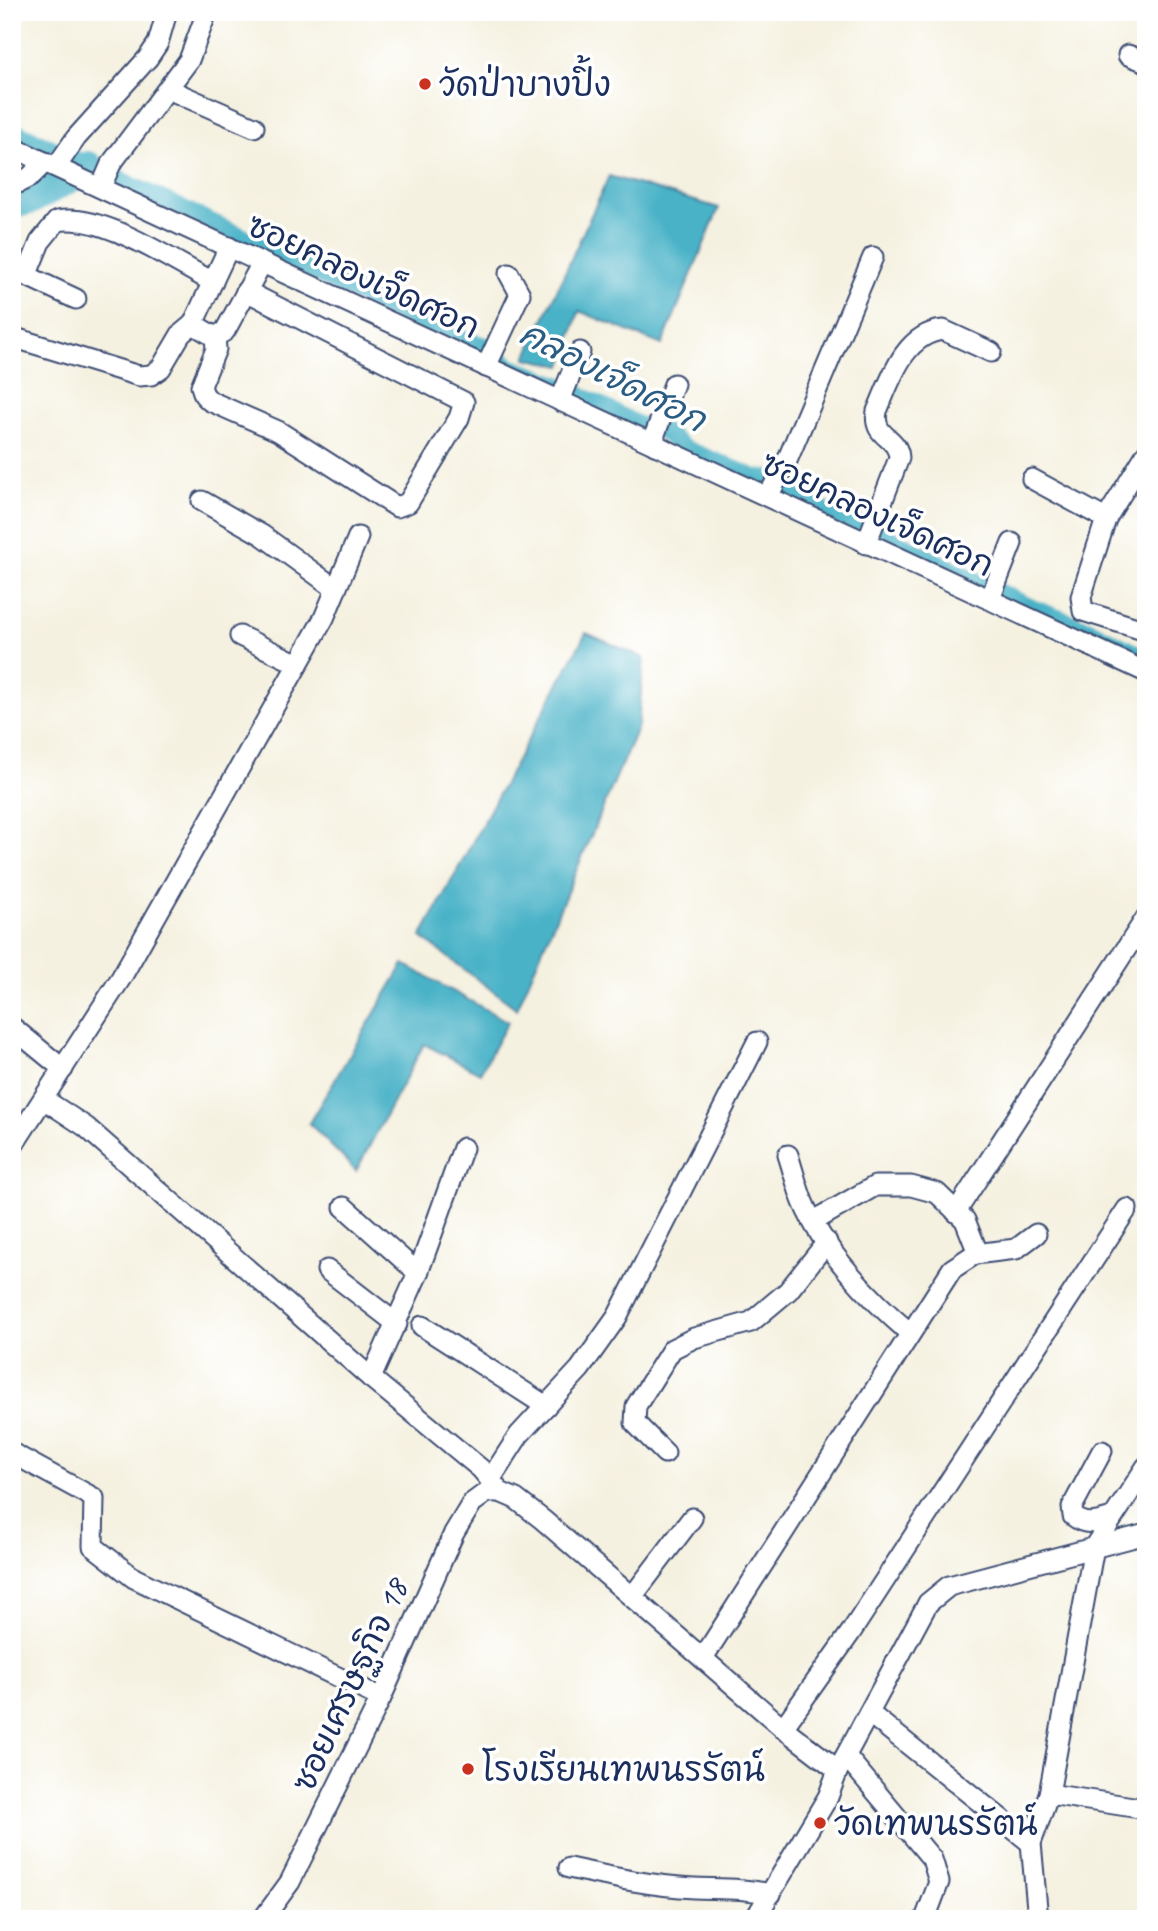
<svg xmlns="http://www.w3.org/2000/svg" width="1158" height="1931" font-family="Caveat,'Playpen Sans Thai',sans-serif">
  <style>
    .water { fill: #48b2c7; stroke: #327092; stroke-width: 2 }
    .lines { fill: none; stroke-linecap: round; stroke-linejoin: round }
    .canal { stroke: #48b2c7; stroke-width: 18 }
    .river { stroke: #48b2c7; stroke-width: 32 }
    .minor-casing { stroke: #3c4c72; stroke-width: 23 }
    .minor { stroke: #fff; stroke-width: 19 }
    .poi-dot { fill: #c8321e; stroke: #fff; stroke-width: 2.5 }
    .labels { text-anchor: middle; stroke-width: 7; stroke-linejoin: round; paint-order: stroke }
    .poi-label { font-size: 33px; fill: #1b2f5e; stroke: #fff; text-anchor: start }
    .street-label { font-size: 33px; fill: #1b2f5e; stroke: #fff }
    .water-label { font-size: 35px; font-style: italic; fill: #2b5d83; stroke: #fff }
  </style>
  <rect width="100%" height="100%" fill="#fff"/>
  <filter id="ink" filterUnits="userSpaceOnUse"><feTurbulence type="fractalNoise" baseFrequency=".0143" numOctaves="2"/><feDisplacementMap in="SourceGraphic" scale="14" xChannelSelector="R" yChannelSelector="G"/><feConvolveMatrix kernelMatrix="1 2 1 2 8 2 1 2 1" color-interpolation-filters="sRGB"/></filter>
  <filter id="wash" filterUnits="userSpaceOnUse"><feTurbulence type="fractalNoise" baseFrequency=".00686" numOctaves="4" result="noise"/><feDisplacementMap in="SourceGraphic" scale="28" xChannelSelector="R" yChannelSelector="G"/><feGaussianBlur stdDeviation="1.57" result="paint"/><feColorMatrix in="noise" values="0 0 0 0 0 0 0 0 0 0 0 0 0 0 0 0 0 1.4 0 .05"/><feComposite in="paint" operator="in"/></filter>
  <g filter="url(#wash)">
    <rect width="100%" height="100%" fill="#f5f1e0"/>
    <g class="water">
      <polygon points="609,176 719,208 662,345 579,311 562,366 526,358"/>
      <polygon points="586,633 644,658 638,726 517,1009 421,937"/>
      <polygon points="404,964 508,1022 480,1073 424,1044 356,1171 309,1123"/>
    </g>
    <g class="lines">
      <polyline class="canal" points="12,130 241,236 437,332 492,348 509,367 566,388 642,427 658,426 683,448 756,478 770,479 784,491 808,503 853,523 868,525 883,535 1034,609 1090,630 1146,659"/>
      <polyline class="river" points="12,203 30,199 88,167"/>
    </g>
  </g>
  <g filter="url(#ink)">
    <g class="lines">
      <defs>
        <g id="minor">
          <polyline points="1128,55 1146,62"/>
          <polyline points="168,89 254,127"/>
          <polyline points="12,147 1146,672"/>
          <polyline points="56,167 76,138 148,58 158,43 167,12"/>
          <polyline points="12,186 30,177 45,162"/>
          <polyline points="101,187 111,164 189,60 207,12"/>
          <polyline points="12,269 76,299"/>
          <path d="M 27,274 L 40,242 L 57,221 C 102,212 172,261 213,282"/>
          <polyline points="193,324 215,337 216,349 201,386 204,395 210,401 278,431 397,507 408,503 459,418 464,402 246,291"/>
          <polyline points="12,337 139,376 151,375 161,368 181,334 193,324 229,247"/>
          <polyline points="215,337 225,331 262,263"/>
          <polyline points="486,367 520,294 509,274"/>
          <polyline points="560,401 580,352"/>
          <polyline points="655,445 655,434 674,384"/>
          <polyline points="1146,454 1106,519 1081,597 1083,611 1146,631"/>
          <polyline points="1032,479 1106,519"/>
          <polyline points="768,496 786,463 873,257"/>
          <polyline points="202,501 262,535 336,589"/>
          <path d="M 866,544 L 899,458 C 898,435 872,439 877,411 C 891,379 904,334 943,330 L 991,352"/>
          <polyline points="990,599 1012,543"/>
          <polyline points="240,636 298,664"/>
          <polyline points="12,1027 63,1069"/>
          <polyline points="45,1100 86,1127 371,1378 481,1469 500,1492 516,1499 543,1520 783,1728 838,1770"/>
          <polyline points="12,1147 121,978 324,618 358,537"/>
          <path d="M 788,1155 C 793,1170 797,1187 803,1202 C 823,1250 871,1300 910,1333"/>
          <polyline points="344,1207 418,1273"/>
          <polyline points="956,1212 1146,918"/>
          <polyline points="814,1221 875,1186 911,1186 937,1193 965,1220 978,1253"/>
          <polyline points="327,1270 397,1324"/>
          <polyline points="422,1326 546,1406"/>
          <polyline points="371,1378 418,1273 463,1148"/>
          <path d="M 1102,1451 L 1072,1507 L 1073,1516 C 1086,1526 1095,1523 1109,1519"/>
          <polyline points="12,1453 94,1498 93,1546 134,1578 381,1698"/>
          <polyline points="665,1453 635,1423 636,1406 672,1349 694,1338 751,1322 788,1291 827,1242"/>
          <polyline points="490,1480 519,1435 580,1369 617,1317 757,1042"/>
          <polyline points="632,1597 692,1518"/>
          <polyline points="703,1658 952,1269 975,1254 1016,1249 1036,1234"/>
          <polyline points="869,1713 1031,1843"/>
          <polyline points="783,1728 851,1632 1127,1209"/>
          <polyline points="846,1756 932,1859 939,1882 925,1919"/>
          <polyline points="1049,1794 1146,1809"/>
          <path d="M 569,1868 C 610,1877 652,1886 694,1888 C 721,1889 744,1888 771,1894"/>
          <polyline points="263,1919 290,1882 381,1698 454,1533 472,1503 487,1492 500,1492"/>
          <polyline points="755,1919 828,1797 838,1770 928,1603 949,1586 1146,1534"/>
          <polyline points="1038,1919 1031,1843 1049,1794 1094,1547 1146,1467"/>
        </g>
      </defs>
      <use href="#minor" class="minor-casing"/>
      <use href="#minor" class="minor"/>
    </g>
  </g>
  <g class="poi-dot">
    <circle cx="425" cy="84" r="7"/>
    <circle cx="468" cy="1769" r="7"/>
    <circle cx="820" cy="1823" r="7"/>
  </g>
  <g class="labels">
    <g class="poi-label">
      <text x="439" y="96">วัดป่าบางปิ้ง</text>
      <text x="482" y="1781">โรงเรียนเทพนรรัตน์</text>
      <text x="834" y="1835">วัดเทพนรรัตน์</text>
    </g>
    <g class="street-label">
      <text transform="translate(364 275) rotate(25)" y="12">ซอยคลองเจ็ดศอก</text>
      <text transform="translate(878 513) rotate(25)" y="12">ซอยคลองเจ็ดศอก</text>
      <text transform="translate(349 1685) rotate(-65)" y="12">ซอยเศรษฐกิจ 18</text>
    </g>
    <g class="water-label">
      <text transform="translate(613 376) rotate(27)" y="12">คลองเจ็ดศอก</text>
    </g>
  </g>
  <rect width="1158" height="1931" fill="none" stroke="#fff" stroke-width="42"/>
</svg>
